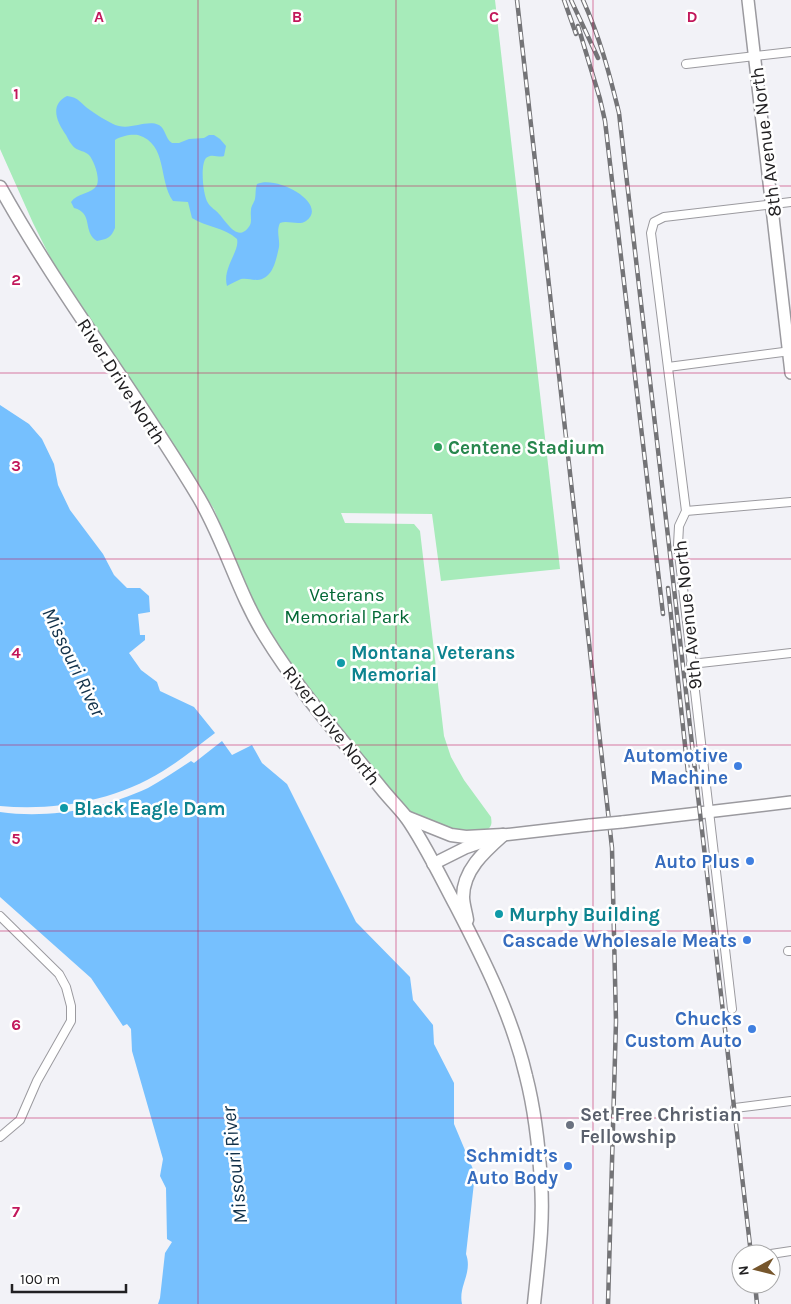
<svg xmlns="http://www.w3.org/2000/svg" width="791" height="1304" font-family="Karla,sans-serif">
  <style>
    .green { fill: #a7ebba }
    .water { fill: #76c0fe }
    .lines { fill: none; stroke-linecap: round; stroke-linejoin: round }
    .street-casing { stroke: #9b9a9f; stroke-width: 10 }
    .secondary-casing { stroke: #9b9a9f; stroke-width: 14 }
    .primary-casing { stroke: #9b9a9f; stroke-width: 15 }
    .street { stroke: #fff; stroke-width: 8 }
    .secondary { stroke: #fff; stroke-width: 11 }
    .primary { stroke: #fff; stroke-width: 12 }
    .rail-casing { stroke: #747477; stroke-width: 4.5 }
    .rail { stroke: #fff; stroke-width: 2.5; stroke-dasharray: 8; stroke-linecap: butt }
    .secondary-bridge-casing { stroke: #9b9a9f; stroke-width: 14; stroke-linecap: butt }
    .secondary-bridge { stroke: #fff; stroke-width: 11 }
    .grid { fill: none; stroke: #c2185b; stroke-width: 1; stroke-opacity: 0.55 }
    .leisure-dot { fill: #2e9e5b; stroke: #fff; stroke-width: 2 }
    .culture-dot { fill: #0f9aa8; stroke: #fff; stroke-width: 2 }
    .shop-dot { fill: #3f7fe0; stroke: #fff; stroke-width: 2 }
    .worship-dot { fill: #6b7280; stroke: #fff; stroke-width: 2 }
    .labels { text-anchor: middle; stroke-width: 5; stroke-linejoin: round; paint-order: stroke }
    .street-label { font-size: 19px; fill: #212022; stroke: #fff }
    .leisure-label { font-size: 19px; font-weight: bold; fill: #27864d; stroke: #fff; text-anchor: start }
    .park-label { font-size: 19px; fill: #036835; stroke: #fff }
    .culture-label { font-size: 19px; font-weight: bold; fill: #0d838f; stroke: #fff; text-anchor: start }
    .shop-label { font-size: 19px; font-weight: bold; fill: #366cbe; stroke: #fff; text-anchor: end }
    .worship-label { font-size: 19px; font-weight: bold; fill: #5b616d; stroke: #fff; text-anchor: start }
    .water-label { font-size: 20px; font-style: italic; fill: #11314a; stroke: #fff }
    .grid-label { font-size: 16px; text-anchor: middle; font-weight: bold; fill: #c2185b; stroke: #fff; stroke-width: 5; stroke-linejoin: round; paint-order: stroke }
  </style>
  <rect width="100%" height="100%" fill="#f2f2f7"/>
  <path class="green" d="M 0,0 L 495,0 L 560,569 L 441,581 L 432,514 L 341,513 L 345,523 L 414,524 L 420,531 L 444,736 L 451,757 L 464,780 L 491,817 C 492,824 492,827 485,831 L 453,829 L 426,822 L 405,808 L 287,661 L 264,626 L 249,595 L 214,509 L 51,259 L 33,223 L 0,149 Z"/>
  <g class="water">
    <path d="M 67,96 C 79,97 81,104 90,110 C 97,115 105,120 113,124 C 129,132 145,119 159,125 C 166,129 165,139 172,143 L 179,143 L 189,139 L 204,138 L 209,135 L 214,135 L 220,139 L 226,146 L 224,156 C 218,158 212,153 206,158 C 200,165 203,196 208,203 C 211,208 216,210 219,214 C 226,221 237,242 248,228 C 253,223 250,217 251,210 C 251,206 254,203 255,199 C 256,194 255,189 257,184 C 279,175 329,205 306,221 C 299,226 288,220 280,223 C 276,231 280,239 279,247 C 276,260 273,279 257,280 C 251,280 247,278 241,279 C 236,281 231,284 227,286 C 222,268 240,251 237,239 C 224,227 206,227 192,218 L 188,202 L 173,201 C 158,180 168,144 138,135 C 131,134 121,136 115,140 L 115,228 C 111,238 107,239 97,241 C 82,232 94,213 74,208 L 71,202 C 77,193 92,194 97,185 C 100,177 94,161 89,155 C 85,151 79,151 75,148 C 71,145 68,139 66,135 C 57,122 49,105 67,96 Z"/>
    <path d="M 0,405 L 29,424 L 42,439 L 54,464 L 58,485 L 70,510 L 103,554 L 114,575 L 127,588 L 140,588 L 149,596 L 150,612 L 138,614 L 140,635 L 145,635 L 145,640 L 129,653 L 141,670 L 157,682 L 160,691 L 194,707 L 215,733 C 198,746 181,760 163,771 C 115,801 55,811 0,806 Z"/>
    <path d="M 222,741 L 232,755 L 252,745 L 262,763 L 287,784 L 356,922 L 410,977 L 413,1000 L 433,1025 L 434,1044 L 454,1083 L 454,1124 L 475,1174 L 466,1254 C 473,1273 458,1286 462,1304 L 158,1304 L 160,1298 L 165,1253 L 172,1242 L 167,1239 L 166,1188 L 160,1176 L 163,1159 L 132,1051 L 131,1029 L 127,1024 L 123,1026 L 91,978 L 0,897 L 0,812 C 49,819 103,809 148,788 C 162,780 177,770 191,761 L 194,763 Z"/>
  </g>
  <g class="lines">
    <defs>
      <g id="street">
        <polyline points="686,64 791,52"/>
        <polyline points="668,367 791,351"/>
        <polyline points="686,511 791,502"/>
        <polyline points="691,664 791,653"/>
        <polyline points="0,916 59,974 66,987 71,1006 71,1021 37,1081 20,1120 0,1137"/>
        <polyline points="788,951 791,951"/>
        <polyline points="732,1009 678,545 679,526 686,511 651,233 654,222 664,217 791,202"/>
        <polyline points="735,1108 791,1101"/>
        <polyline points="771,1254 791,1251"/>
      </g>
      <g id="secondary">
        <polyline points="748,0 791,373"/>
        <polyline points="622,822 791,802"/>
        <polyline points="433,864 465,848 503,835 590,825"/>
      </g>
      <g id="primary">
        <path d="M 0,187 C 60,295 136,392 199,498 C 225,542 238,593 265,636 C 298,690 341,738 381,788 C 389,798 398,807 406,817 C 424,842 441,878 456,906 C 484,960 512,1016 526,1076 C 535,1111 539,1148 541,1183 C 544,1223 538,1264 534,1304"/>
        <polyline points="406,817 451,835 466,837 503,835"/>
        <path d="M 467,920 C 466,913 463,904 463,897 C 463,870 485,851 503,835"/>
      </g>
    </defs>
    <use href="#street" class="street-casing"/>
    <use href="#secondary" class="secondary-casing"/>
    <use href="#primary" class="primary-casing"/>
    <use href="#street" class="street"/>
    <use href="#secondary" class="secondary"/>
    <use href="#primary" class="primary"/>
    <defs>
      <g id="rail">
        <polyline points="517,0 612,848 616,1021 608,1304"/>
        <polyline points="564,0 576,34"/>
        <polyline points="571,0 598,58"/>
        <path d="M 583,0 C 600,38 609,72 619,113 L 751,1254"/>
        <polyline points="578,26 600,99 605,121 663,614"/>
        <polyline points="668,588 689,782"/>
        <polyline points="755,1284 757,1304"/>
      </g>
    </defs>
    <use href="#rail" class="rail-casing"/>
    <use href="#rail" class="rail"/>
    <defs>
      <polyline id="secondary-bridge" points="590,825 622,822"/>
    </defs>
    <use href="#secondary-bridge" class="secondary-bridge-casing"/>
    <use href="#secondary-bridge" class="secondary-bridge"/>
  </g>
  <path class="grid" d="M 198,0 L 198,1304M 396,0 L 396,1304M 593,0 L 593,1304M 0,186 L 791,186M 0,373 L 791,373M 0,559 L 791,559M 0,745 L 791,745M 0,931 L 791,931M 0,1118 L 791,1118"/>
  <circle class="leisure-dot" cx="438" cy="447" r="5"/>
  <g class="culture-dot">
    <circle cx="341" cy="663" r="5"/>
    <circle cx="64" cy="808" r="5"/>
    <circle cx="499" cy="914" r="5"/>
  </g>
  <g class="shop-dot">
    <circle cx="738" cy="766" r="5"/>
    <circle cx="750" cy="861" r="5"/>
    <circle cx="747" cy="940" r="5"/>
    <circle cx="752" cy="1029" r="5"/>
    <circle cx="568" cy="1166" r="5"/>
  </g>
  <circle class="worship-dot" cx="570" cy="1125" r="5"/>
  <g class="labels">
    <g class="street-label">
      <text transform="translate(765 142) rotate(-97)" y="7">8th Avenue North</text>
      <text transform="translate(122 381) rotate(57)" y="7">River Drive North</text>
      <text transform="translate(687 615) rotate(-96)" y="7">9th Avenue North</text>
      <text transform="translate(332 725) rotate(52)" y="7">River Drive North</text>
    </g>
    <g class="leisure-label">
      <text x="448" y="454">Centene Stadium</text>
    </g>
    <g class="park-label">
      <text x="347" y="601">Veterans<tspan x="347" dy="22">Memorial Park</tspan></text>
    </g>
    <g class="culture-label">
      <text x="351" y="659">Montana Veterans<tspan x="351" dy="22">Memorial</tspan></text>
      <text x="74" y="815">Black Eagle Dam</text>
      <text x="509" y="921">Murphy Building</text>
    </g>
    <g class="shop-label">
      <text x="728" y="762">Automotive<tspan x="728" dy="22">Machine</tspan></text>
      <text x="740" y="868">Auto Plus</text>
      <text x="737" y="947">Cascade Wholesale Meats</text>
      <text x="742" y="1025">Chucks<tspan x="742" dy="22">Custom Auto</tspan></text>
      <text x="558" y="1162">Schmidt’s<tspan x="558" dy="22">Auto Body</tspan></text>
    </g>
    <g class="worship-label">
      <text x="580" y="1121">Set Free Christian<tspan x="580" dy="22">Fellowship</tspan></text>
    </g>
    <g class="water-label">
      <text transform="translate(74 662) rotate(64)" y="7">Missouri River</text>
      <text transform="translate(234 1165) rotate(-96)" y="7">Missouri River</text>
    </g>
  </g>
  <g class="grid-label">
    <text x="99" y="22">A</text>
    <text x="297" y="22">B</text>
    <text x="494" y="22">C</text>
    <text x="692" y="22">D</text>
    <text x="16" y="99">1</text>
    <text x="16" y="285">2</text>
    <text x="16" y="471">3</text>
    <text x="16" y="658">4</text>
    <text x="16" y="844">5</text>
    <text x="16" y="1030">6</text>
    <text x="16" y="1217">7</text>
  </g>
  <g transform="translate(756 1269) rotate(263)"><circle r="24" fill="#ffffff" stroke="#a6a6a7"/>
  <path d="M0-4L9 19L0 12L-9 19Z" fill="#76562c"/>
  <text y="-8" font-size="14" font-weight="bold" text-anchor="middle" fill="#212022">N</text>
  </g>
  <path d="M12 1284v8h114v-8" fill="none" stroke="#212022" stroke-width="2.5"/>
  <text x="20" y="1284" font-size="15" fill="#212022" stroke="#ffffff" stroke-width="4" paint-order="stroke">100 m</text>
</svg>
